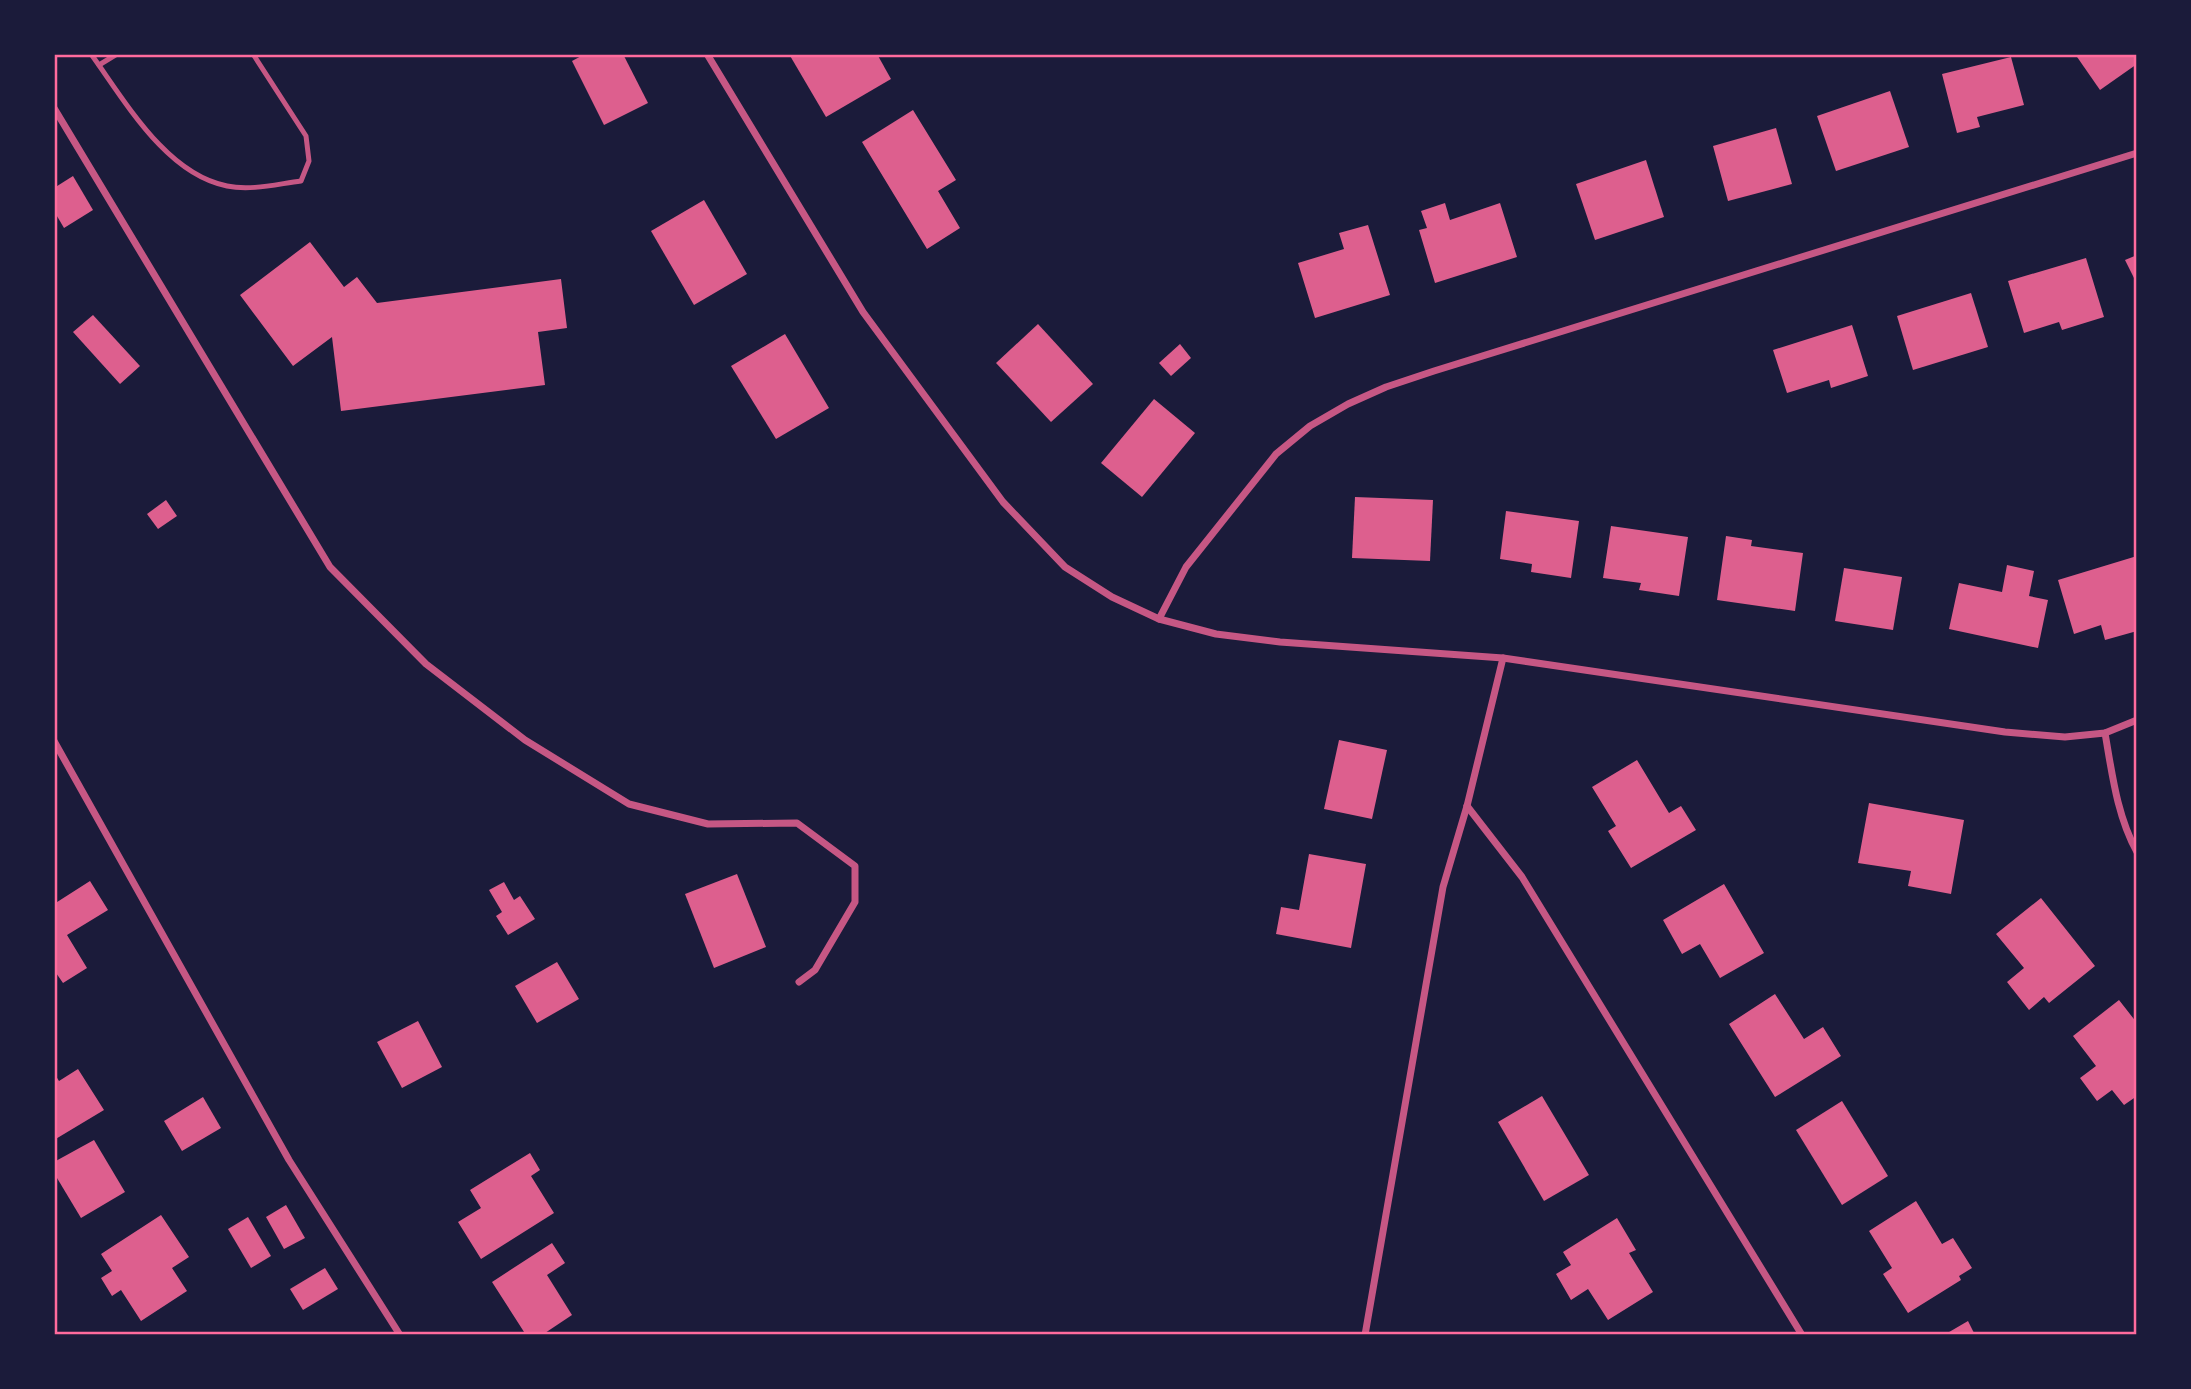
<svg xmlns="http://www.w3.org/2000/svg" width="2191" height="1389" font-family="'Archivo Narrow',sans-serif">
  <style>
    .building { fill: #dd5f8e }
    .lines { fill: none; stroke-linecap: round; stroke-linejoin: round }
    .service { stroke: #c65784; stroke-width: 5 }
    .minor { stroke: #c65784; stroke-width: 7 }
    .neatline { fill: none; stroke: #ff6b9d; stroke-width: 2.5 }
  </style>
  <rect width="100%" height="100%" fill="#1b1b3a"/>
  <g class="building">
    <polygon points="585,54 623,54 648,103 604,125 572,61"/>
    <polygon points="789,54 877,54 891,79 826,117"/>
    <polygon points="2075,54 2137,54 2137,64 2100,90"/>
    <polygon points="2011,57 2024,105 1977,117 1980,127 1957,133 1942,74"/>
    <polygon points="1890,91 1909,147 1836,171 1817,116"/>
    <polygon points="913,110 956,180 938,191 960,228 927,249 862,142"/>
    <polygon points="1776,128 1792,184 1728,201 1713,146"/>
    <polygon points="1646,160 1664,217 1595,240 1576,184"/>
    <polygon points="73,176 93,210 64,228 54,211 54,188"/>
    <polygon points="704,200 747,274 694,305 651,231"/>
    <polygon points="1445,203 1450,220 1500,203 1517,257 1435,283 1419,230 1427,228 1421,211"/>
    <polygon points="1368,225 1390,295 1315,318 1298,263 1344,249 1339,233"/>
    <polygon points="310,242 344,287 357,277 377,303 561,279 567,328 538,332 545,385 341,411 332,337 293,366 240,295"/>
    <polygon points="2137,255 2137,284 2125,260"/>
    <polygon points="2086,258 2104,317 2062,330 2059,322 2024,333 2008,281"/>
    <polygon points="1971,293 1988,347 1913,370 1897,316"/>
    <polygon points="93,315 140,366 120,384 73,332"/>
    <polygon points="1038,324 1093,384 1051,422 996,363"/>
    <polygon points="1852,325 1868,376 1831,388 1829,380 1787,393 1773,350"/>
    <polygon points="785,334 829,408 776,439 731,366"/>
    <polygon points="1180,344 1191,358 1171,376 1159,363"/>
    <polygon points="1154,399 1195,433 1142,497 1101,463"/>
    <polygon points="1355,497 1433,500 1430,561 1352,558"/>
    <polygon points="166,500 177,516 158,529 147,514"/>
    <polygon points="1506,511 1579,521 1571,578 1531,572 1532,564 1500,559"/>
    <polygon points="1611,526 1688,537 1679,596 1639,590 1641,583 1603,578"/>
    <polygon points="1726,536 1752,540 1751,546 1803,553 1795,611 1717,600"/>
    <polygon points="2137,556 2137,631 2105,640 2101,625 2074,634 2058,580"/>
    <polygon points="2007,565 2034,571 2029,596 2048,600 2038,648 1949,629 1959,583 2002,592"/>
    <polygon points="1844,568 1902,577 1893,630 1835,621"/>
    <polygon points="1339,740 1387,750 1372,819 1324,809"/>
    <polygon points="1637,760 1669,813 1681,806 1696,830 1631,868 1608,831 1616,826 1592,787"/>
    <polygon points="1869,803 1964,820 1951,894 1908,886 1911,871 1858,863"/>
    <polygon points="1309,854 1366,864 1351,948 1276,934 1281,907 1299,910"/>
    <polygon points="737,874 766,947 714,968 685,894"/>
    <polygon points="90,881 108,910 67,935 87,968 63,983 54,970 54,904"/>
    <polygon points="504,882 514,900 520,896 535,919 508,935 496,916 502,912 489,890"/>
    <polygon points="1724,884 1764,953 1720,978 1700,944 1682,954 1663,920"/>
    <polygon points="2041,898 2095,966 2049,1003 2044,997 2029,1010 2007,982 2024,968 1996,934"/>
    <polygon points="557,962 579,999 537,1023 515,986"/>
    <polygon points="1775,994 1804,1039 1823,1027 1841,1056 1775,1097 1729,1024"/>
    <polygon points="2119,1000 2137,1023 2137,1096 2124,1105 2112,1090 2097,1101 2080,1078 2096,1066 2073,1036"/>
    <polygon points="418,1021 442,1067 402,1088 377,1042"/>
    <polygon points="78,1069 104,1110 54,1140 54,1073 59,1081"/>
    <polygon points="1542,1096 1589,1175 1544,1201 1498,1122"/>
    <polygon points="203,1097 221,1128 182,1151 164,1121"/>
    <polygon points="1842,1101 1888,1176 1842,1205 1796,1130"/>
    <polygon points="94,1140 125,1192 81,1218 54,1173 54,1162"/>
    <polygon points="530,1153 540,1170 531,1176 554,1213 481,1259 458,1222 481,1208 470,1190"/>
    <polygon points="1916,1201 1942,1244 1953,1238 1972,1268 1959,1276 1961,1280 1908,1313 1883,1274 1892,1268 1869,1231"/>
    <polygon points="286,1205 305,1238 284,1249 266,1217"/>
    <polygon points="161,1215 189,1257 172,1268 187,1291 141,1321 121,1290 112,1296 101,1278 112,1271 101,1254"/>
    <polygon points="248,1217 271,1256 251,1268 228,1229"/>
    <polygon points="1617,1218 1636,1250 1629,1253 1653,1292 1608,1320 1588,1289 1571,1300 1556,1274 1571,1265 1563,1252"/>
    <polygon points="552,1243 565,1263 547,1275 572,1315 542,1335 526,1335 492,1282"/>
    <polygon points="325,1268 338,1289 303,1310 290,1289"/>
    <polygon points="1968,1321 1975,1335 1944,1335"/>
  </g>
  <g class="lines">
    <g class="service">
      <path d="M 91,54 C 125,101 166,174 227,186 C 251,191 277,184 301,181 L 309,161 L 306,136 L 253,54"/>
      <polyline points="99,65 117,54"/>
    </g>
    <g class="minor">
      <polyline points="707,54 863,312 1003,502 1065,567 1112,597 1159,619 1216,634 1280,642 1503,658 2005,732 2065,737 2105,733 2137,720"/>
      <polyline points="54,108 330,567 426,664 525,740 629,804 708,824 797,823 855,866 855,902 815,970 799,982"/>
      <polyline points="1159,619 1186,567 1276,454 1310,426 1348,404 1386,387 1434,371 2137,153"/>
      <path d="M 2105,733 C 2112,773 2117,816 2137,852"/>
      <polyline points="54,741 289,1160 400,1335"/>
      <polyline points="1467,806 1522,877 1802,1335"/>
      <polyline points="1365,1335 1443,887 1467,806 1503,658"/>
    </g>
  </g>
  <rect width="2191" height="1389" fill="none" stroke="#1b1b3a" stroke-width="112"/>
  <rect x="56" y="56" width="2079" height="1277" class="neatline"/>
</svg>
